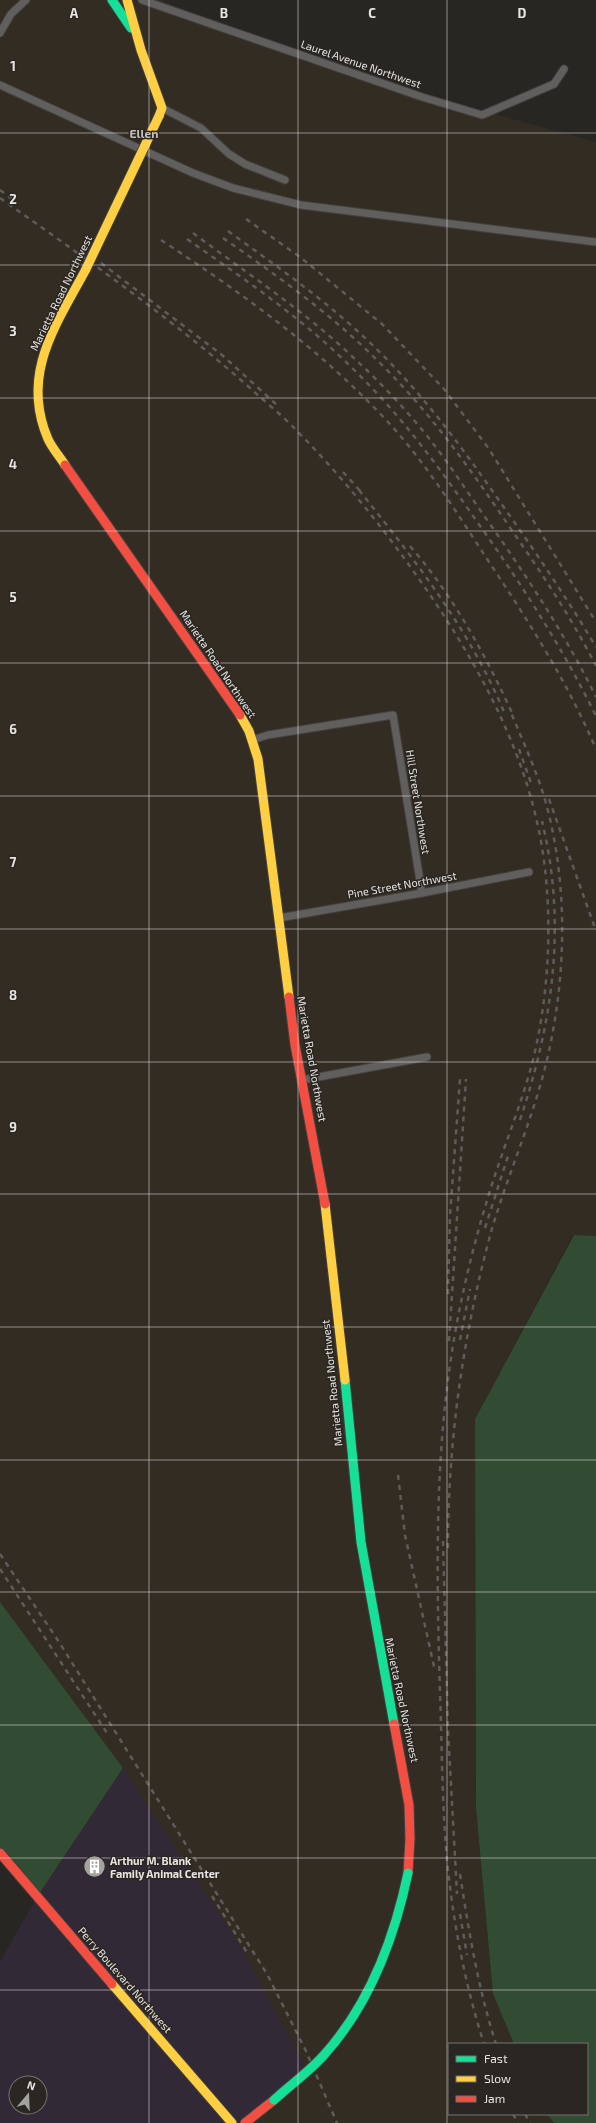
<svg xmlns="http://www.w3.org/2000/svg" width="596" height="2123" font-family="'Exo 2',sans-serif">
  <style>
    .built { fill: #332c23 }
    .industrial { fill: #322937; fill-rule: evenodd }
    .green { fill: #324b33 }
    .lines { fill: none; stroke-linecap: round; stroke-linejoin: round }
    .street-casing { stroke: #44423f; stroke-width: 9 }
    .fast-casing { stroke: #44423f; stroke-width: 11 }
    .slow-casing { stroke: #44423f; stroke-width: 11 }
    .jam-casing { stroke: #44423f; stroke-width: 11 }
    .street { stroke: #615f5d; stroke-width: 7 }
    .fast { stroke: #16e098; stroke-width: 9 }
    .slow { stroke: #ffcf43; stroke-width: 9 }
    .jam { stroke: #f24e42; stroke-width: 9 }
    .rail { stroke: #5e5c5a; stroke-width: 2.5; stroke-dasharray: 5 5; stroke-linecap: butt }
    .fast-bridge-casing { stroke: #44423f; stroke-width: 11; stroke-linecap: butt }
    .slow-bridge-casing { stroke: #44423f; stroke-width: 11; stroke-linecap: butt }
    .fast-bridge { stroke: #16e098; stroke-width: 9 }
    .slow-bridge { stroke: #ffcf43; stroke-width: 9 }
    .grid { fill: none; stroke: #e7e4e1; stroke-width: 1; stroke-opacity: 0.55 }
    .labels { text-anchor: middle; stroke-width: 3; stroke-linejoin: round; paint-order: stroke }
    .street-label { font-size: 11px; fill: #e7e4e1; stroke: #2a2621 }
    .poi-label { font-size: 11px; font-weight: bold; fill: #e7e4e1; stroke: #2a2621; text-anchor: start }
    .neighbourhood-label { font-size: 12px; font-weight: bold; fill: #c3beb8; stroke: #2a2621 }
    .grid-label { font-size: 13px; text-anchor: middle; font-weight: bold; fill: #e7e4e1; stroke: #2a2621; stroke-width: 3; stroke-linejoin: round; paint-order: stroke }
  </style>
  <rect width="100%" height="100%" fill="#282623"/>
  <polygon class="built" points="0,0 161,0 306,62 596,142 596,1236 573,1235 475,1419 476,1808 493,1994 514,2044 449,2044 449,2114 547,2114 554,2123 244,2123 168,1857 123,1768 0,1602"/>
  <path class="industrial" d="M 123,1768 L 239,1944 L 305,2066 L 244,2123 L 0,2123 L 0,1962 L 37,1897 ZM 16,2083 L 40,2083 L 40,2107 L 16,2107 Z"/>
  <g class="green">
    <polygon points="574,1235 596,1236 596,2123 554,2123 547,2114 587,2114 587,2044 514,2044 493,1994 476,1808 475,1419"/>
    <polygon points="0,1602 123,1768 37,1897 0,1854"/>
  </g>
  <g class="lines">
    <defs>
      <g id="street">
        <polyline points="142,0 422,97 482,115 554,84 564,69"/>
        <polyline points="0,33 11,14 26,0"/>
        <polyline points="0,85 193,173 233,188 301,205 596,242"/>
        <polyline points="162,108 201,128 229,154 245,164 285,180"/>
        <polyline points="252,740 268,735 393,715 422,893"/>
        <polyline points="279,918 422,893 529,872"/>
        <polyline points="302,1080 427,1057"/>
      </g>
      <g id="fast">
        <polyline points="112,0 131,28"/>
        <polyline points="345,1380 361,1542 394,1724"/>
      </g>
      <g id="slow">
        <polyline points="127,0 141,50 162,108 159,116"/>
        <path d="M 65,465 C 60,457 52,448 48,439 C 20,374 56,325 86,269"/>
        <polyline points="240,715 249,731 258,759 289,997"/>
        <polyline points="325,1204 345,1380"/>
        <polyline points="112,1984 232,2123"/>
      </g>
      <g id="jam">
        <polyline points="65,465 240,715"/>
        <polyline points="289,997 295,1045 325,1204"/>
        <polyline points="394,1724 409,1805 410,1839 408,1873"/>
        <polyline points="0,1853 112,1984"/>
        <polyline points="245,2123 274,2100"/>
      </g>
    </defs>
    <use href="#street" class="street-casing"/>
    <use href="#fast" class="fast-casing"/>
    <use href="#slow" class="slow-casing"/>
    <use href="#jam" class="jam-casing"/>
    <use href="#street" class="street"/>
    <use href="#fast" class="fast"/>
    <use href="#slow" class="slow"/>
    <use href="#jam" class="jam"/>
    <g class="rail">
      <polyline points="0,190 15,201"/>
      <path d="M 0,198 C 85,258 171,318 250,388 C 265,402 282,415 296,430 C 335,469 371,513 404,558 C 471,650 532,753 545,869 C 552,931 548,995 534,1056 C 524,1096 508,1136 495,1175 C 481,1218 469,1263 460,1307 C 434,1434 436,1563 440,1692 C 442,1748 442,1804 447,1860 C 453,1922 465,1984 484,2044"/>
      <polyline points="246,219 300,257 382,324 444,389 489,449 596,622"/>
      <path d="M 228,231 C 275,265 321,297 364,337 C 419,388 462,447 505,509 C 537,554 568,600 596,647"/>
      <path d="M 193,233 C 248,274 306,312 356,360 C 385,387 414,418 438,450 C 456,474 472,499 490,524 C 529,580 566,636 596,697"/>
      <path d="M 223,238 C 279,277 335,317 383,366 C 434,417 473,473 513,532 C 543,575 572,619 596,666"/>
      <path d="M 187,239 C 244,279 302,318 351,367 C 401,415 438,466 478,523 C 522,585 562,647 596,716"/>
      <path d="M 161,240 C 243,294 320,349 387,421 C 429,466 461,520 495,571 C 533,628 569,686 596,749"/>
      <polyline points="101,263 222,355 277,405"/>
      <polyline points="343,472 363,494"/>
      <path d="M 359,490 C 414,559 470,630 504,712"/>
      <path d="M 410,546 C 454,597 485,654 513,715"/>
      <polyline points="519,749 531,783"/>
      <polyline points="549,799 596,931"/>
      <path d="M 520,1120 C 553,1021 567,924 542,821"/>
      <polyline points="485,1228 508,1156"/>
      <polyline points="448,1294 450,1215 460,1079"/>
      <polyline points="460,1340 470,1289"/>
      <polyline points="449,1341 466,1079"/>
      <polyline points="398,1475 405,1535 435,1671"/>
      <polyline points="443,1541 448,1730 457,1894"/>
      <path d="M 448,1548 C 448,1441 463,1335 491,1232 C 507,1177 531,1123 545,1068 C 566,984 569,891 547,807 C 538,773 523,742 510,710"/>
      <polyline points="0,1554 59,1642 267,1974 306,2051 337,2123"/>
      <polyline points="0,1569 107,1733"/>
      <path d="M 460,1874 C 469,1932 478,1988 496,2044"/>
      <polyline points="212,1896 248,1954"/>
      <polyline points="460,1914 467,1955"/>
      <polyline points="513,2114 518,2123"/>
      <polyline points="525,2114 530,2123"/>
    </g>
    <defs>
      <path id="fast-bridge" d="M 274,2100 C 290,2085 309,2072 324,2055 C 370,2004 394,1940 408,1873"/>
      <polyline id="slow-bridge" points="86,269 159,116"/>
    </defs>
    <use href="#fast-bridge" class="fast-bridge-casing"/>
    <use href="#slow-bridge" class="slow-bridge-casing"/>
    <use href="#fast-bridge" class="fast-bridge"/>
    <use href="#slow-bridge" class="slow-bridge"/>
  </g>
  <path class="grid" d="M 149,0 L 149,2123M 298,0 L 298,2123M 447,0 L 447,2123M 0,133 L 596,133M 0,265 L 596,265M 0,398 L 596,398M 0,531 L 596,531M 0,663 L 596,663M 0,796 L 596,796M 0,929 L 596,929M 0,1062 L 596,1062M 0,1194 L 596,1194M 0,1327 L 596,1327M 0,1460 L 596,1460M 0,1592 L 596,1592M 0,1725 L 596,1725M 0,1858 L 596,1858M 0,1990 L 596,1990"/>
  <defs>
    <symbol id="building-disc" viewBox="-11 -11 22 22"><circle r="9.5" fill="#a4a29e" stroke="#2a2621"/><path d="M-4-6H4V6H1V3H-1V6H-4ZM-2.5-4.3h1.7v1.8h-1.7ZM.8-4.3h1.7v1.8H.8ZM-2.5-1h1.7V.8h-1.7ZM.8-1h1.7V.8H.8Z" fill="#fff"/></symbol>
  </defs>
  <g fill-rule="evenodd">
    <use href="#building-disc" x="82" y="1854" width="25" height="25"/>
  </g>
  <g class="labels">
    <g class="street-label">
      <text transform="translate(361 64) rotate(19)" y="4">Laurel Avenue Northwest</text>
      <text transform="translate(61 293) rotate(-64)" y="4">Marietta Road Northwest</text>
      <text transform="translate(218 664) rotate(56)" y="4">Marietta Road Northwest</text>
      <text transform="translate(418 802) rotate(81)" y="4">Hill Street Northwest</text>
      <text transform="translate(402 885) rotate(-10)" y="4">Pine Street Northwest</text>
      <text transform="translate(312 1059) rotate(80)" y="4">Marietta Road Northwest</text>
      <text transform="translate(332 1383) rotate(-96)" y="4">Marietta Road Northwest</text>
      <text transform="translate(402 1700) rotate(78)" y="4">Marietta Road Northwest</text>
      <text transform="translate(125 1980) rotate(49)" y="4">Perry Boulevard Northwest</text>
    </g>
    <g class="poi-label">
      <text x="110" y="1865">Arthur M. Blank<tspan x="110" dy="13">Family Animal Center</tspan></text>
    </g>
    <g class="neighbourhood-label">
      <text x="144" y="138">Ellen</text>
    </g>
  </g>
  <g class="grid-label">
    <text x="74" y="18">A</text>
    <text x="224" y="18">B</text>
    <text x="372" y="18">C</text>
    <text x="522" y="18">D</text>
    <text x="13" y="71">1</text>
    <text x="13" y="204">2</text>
    <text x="13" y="336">3</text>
    <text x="13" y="469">4</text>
    <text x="13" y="602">5</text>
    <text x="13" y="734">6</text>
    <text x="13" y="867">7</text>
    <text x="13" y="1000">8</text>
    <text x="13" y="1132">9</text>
  </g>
  <rect x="448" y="2043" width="140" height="72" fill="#2a2621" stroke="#76726e"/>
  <rect x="456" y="2056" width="20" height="6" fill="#16e098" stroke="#76726e"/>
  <text x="484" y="2063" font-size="12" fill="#e7e4e1">Fast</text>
  <rect x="456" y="2076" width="20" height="6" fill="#ffcf43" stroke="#76726e"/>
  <text x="484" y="2083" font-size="12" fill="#e7e4e1">Slow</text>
  <rect x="456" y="2096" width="20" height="6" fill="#f24e42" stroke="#76726e"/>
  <text x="484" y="2103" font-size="12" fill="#e7e4e1">Jam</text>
  <g transform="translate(28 2095) rotate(19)"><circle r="19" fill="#2a2621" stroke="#76726e"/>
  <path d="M0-3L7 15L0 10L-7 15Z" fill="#a4a29e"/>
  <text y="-6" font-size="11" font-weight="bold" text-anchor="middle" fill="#e7e4e1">N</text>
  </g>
</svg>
